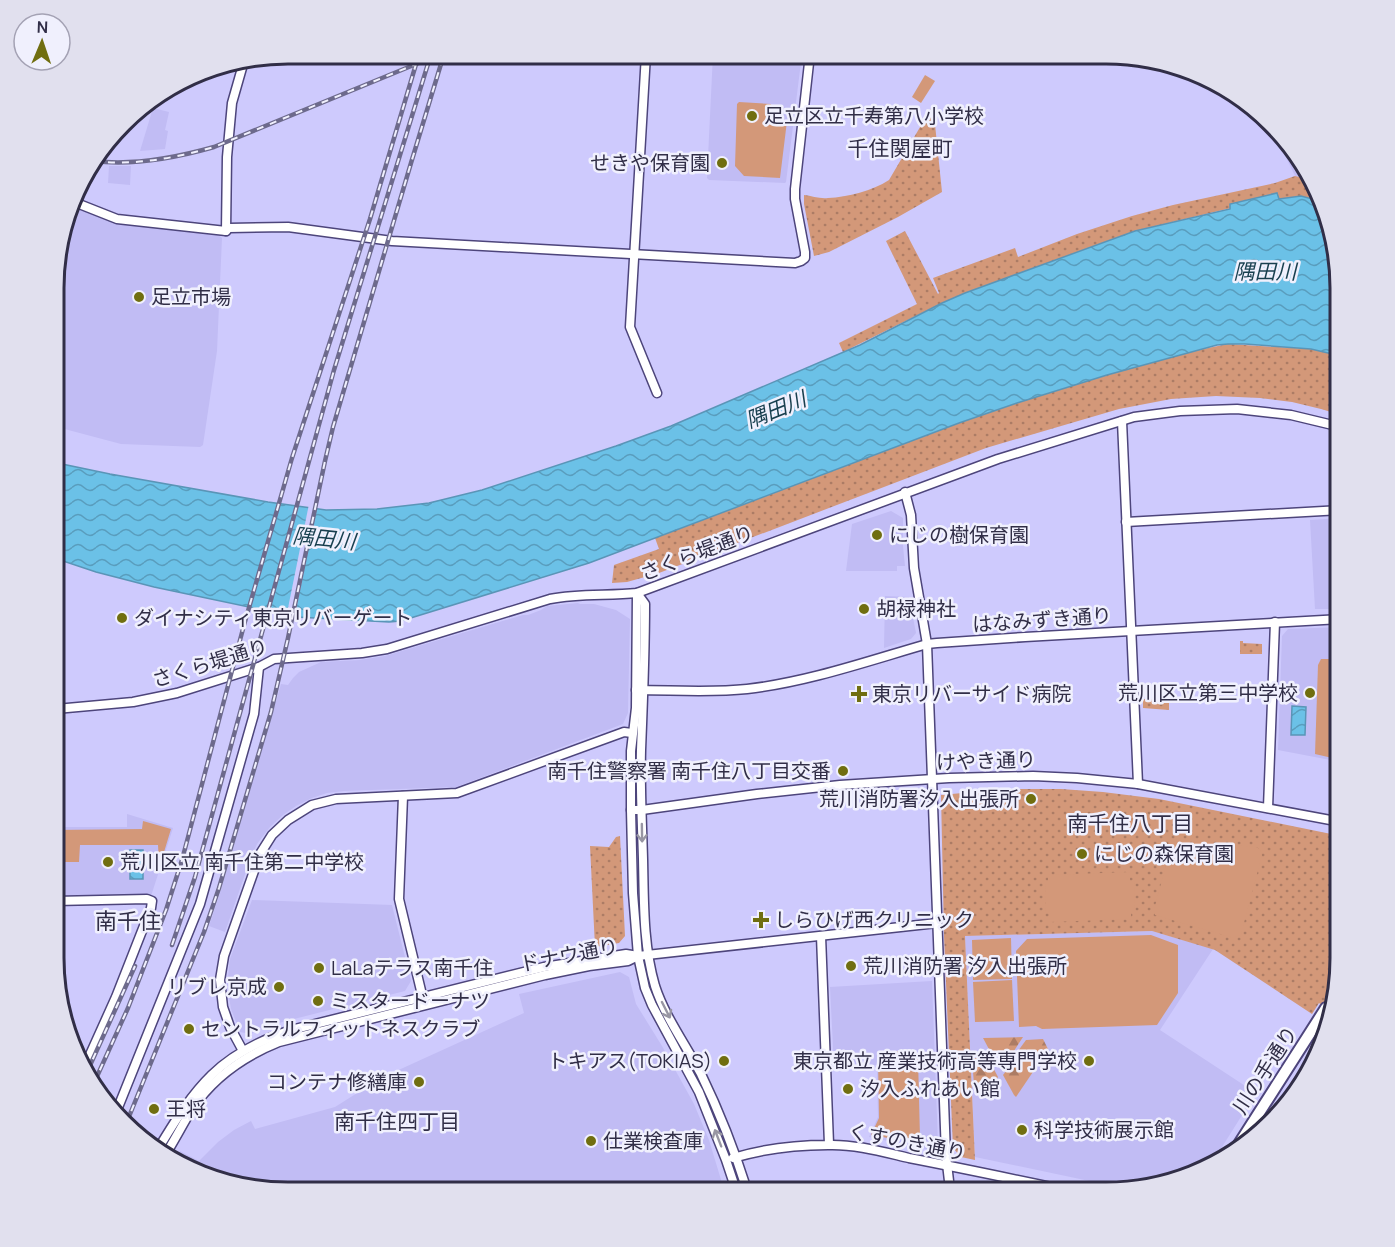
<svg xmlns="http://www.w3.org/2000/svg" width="1395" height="1247" font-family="Manrope,'Noto Sans JP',sans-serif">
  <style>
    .built { fill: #c1bcf4 }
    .grass { fill: url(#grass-dots) }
    .forest { fill: url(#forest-firs) }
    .pitch { fill: #d39879 }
    .water { fill: url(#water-waves); stroke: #5a95b7; stroke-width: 1.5 }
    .pier { fill: #cecafd }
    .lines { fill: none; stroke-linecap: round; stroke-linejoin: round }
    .major-tunnel { stroke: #afabd9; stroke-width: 10; stroke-dasharray: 10 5; stroke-linecap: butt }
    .minor-casing { stroke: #4d457b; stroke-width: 11 }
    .major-casing { stroke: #4d457b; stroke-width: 14 }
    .minor { stroke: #fff; stroke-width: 8 }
    .major { stroke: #fff; stroke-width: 10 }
    .rail-casing { stroke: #6d6a8c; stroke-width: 4.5 }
    .rail { stroke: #f0f0fd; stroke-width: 2; stroke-dasharray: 7; stroke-linecap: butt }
    .oneway { stroke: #9896a3 }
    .poi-dot { fill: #706e10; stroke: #f0f0fd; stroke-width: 2 }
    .labels { text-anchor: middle; stroke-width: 5; stroke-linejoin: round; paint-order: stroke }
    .poi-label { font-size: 20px; fill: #312e47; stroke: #f0f0fd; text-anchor: start }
    .street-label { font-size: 20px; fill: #312e47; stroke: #f0f0fd }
    .neighbourhood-label { font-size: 21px; fill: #312e47; stroke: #f0f0fd }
    .water-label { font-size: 21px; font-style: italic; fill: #183f4f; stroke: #f0f0fd }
    .quarter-label { font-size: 22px; fill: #312e47; stroke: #f0f0fd }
    .rim { fill: none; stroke: #312e47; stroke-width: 3 }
  </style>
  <defs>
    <pattern id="grass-dots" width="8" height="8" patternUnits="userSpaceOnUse" patternTransform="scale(1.5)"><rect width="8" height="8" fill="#d39879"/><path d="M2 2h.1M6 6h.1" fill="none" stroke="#ac7c65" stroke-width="1.8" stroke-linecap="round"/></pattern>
    <pattern id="forest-firs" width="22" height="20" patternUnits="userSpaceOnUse" patternTransform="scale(1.5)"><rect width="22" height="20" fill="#d39879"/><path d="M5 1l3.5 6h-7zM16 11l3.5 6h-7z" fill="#ac7c65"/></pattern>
    <pattern id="water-waves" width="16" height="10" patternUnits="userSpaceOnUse" patternTransform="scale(1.5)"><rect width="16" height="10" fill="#6bc1e7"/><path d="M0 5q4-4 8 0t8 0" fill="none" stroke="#599dbd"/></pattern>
  </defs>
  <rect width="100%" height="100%" fill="#cecafd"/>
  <g class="built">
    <polygon points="713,54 802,54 786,182 785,183 709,180 707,178"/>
    <polygon points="153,108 169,112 165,130 168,131 165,149 140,151"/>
    <polygon points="1280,131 1283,134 1312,180 1295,176 1280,145"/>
    <polygon points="109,166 131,166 130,185 108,183"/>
    <polygon points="72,207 116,223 218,234 222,238 217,351 203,445 200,447 121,444 57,427 58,243"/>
    <polygon points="891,511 903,518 903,546 905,566 897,566 897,571 846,571 852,524"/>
    <polygon points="1341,518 1341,609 1315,609 1310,520"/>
    <polygon points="885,596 909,597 916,633 911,639 884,648"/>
    <polygon points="578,603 580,604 594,604 616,610 630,619 628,713 623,724 456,787 344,791 327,793 312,798 296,806 283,815 270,827 257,844 250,860 225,932 209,926 221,890 281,684 288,685 293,678 299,672 321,662 360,660 385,656 523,615 528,615 541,610 547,606"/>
    <polygon points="1341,627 1341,762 1278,750 1282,636 1288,629"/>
    <polygon points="127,814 173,828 151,896 55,898 55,827 127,827"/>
    <polygon points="252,900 392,905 411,981 405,991 286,1021 269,1026 251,1034 240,1032 231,1009 227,985 228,977 230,959"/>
    <polygon points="1152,931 1213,949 1160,1030 1256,1093 1210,1166 1196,1175 1132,1190 975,1157 965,936"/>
    <polygon points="620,972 629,977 636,1004 662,1046 694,1104 709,1140 725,1193 288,1193 185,1169 174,1161 180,1151 199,1161 218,1142 234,1130 251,1121 255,1129 335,1107 381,1078 524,1013 519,994"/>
    <polygon points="932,981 938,1143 930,1150 869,1137 878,1117 877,1065 834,1067 830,987"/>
  </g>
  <g class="grass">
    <path d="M 933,105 L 942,192 L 898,217 L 829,252 L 814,256 L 804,204 L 804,195 C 812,196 820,199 828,198 C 848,197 872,191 889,180 Z"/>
    <polygon points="1295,176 1312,180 1324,202 1301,196 1278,199 1277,194 1230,204 1231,208 1135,231 965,293 942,303 843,352 839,343 917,304 886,241 905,231 938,294 939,293 933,278 1015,248 1018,257 1077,234 1132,216 1173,205 1275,183"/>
    <polygon points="1228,344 1311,349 1341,356 1341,415 1321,409 1292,402 1260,398 1216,396 1171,399 1119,409 986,448 659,573 627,582 612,583 614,565 659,549 655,538 959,423 1017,403 1107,375 1198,350"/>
    <polygon points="1240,641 1243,641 1243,643 1262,644 1262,654 1240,654"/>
    <polygon points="1169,697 1169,710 1143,708 1143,699 1160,699"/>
    <polygon points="1005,789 1061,789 1103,792 1159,799 1341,836 1341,959 1329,1010 1319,1003 1312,1014 1215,950 1152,931 965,936 975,1160 961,1157 953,1148 944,936 941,795"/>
    <polygon points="620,836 625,936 619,943 595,947 590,846 609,847 616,837"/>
    <polygon points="1326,1025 1317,1062 1262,1135 1254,1139 1311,1052 1309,1050"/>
    <polygon points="966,1181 1024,1193 959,1193 958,1190"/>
  </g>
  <g class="forest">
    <polygon points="1023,1037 1012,1054 991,1053 983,1038"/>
    <polygon points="1043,1039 1048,1049 1043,1056 1015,1055 1026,1040"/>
    <polygon points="972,1058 988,1058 998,1077 989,1091 974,1085"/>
    <polygon points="1015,1059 1039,1059 1041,1060 1016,1097 1014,1095 1003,1075"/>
  </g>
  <g class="pitch">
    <polygon points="925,75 935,81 921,103 912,97"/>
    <polygon points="739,102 771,104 772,113 775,119 787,121 780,178 744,176 735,166 737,104"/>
    <polygon points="1321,659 1341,659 1341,760 1315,754 1318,665"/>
    <polygon points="143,821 171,829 161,862 159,862 158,845 80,845 79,862 58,862 58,891 55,891 55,830 142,829"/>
    <polygon points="1241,845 1258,848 1260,850 1262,855 1241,934 1234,938 1155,915 1154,910 1167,861 1169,857 1198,853 1222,847"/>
    <polygon points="1130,872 1130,881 1134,881 1135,910 1131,910 1131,919 1050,922 1050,913 1046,913 1045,884 1048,884 1048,875"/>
    <polygon points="1151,935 1178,945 1178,993 1157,1025 1042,1029 1036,1026 1019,1027 1016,951 1027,939"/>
    <polygon points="1011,938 1012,979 973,980 972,940"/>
    <polygon points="1012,980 1014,1021 975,1022 973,982"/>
    <polygon points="896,1051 908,1051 918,1058 920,1138 918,1140 889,1135 888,1138 871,1135 879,1118 878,1058 885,1058"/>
  </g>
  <g class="water">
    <polygon points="1277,193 1279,199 1301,196 1324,202 1340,272 1341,356 1311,349 1245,344 1228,344 1217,345 1107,375 1017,403 959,423 589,563 401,621 389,622 296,617 154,587 96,572 57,559 57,463 110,474 268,502 326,510 377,509 429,503 482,490 616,446 671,426 860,345 942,303 965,293 1135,231 1230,209 1230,204"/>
    <polygon points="1292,706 1306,707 1305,735 1291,735"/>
    <rect x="130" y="850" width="13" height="29"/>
  </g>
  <polygon class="pier" points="309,504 317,506 294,620 286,618"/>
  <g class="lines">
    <polyline class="major-tunnel" points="1326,1008 1332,999"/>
    <defs>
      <g id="minor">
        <polyline points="646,54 630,327 657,393"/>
        <polyline points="74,202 117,219 226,231 229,228 288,227 392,241 795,263 801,261 805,258 805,252 795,199 795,189 810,54"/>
        <polyline points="226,231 227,157 232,103 244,61"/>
        <polyline points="1122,421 1138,784"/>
        <polyline points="905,492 911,515 914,568 927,644 946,1155 949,1181 952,1193"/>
        <polyline points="1126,522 1341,510"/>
        <path d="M 637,593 L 645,604 C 645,653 643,701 641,750 C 640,786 642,823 643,859 C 644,901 643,945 655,986 C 665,1017 686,1045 701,1074 C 720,1113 735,1152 748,1193"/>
        <polyline points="637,594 636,708 631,751 631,810 633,893 638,956 645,988 652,1005 699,1092 726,1160 737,1193"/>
        <path d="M 636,690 C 673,690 710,693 747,689 C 808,682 868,661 927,644 L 937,643 L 1025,637 L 1341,619"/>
        <path d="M 56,709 L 133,702 L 177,693 L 259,667 L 274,659 L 362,653 L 387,649 L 550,599 C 579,593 608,596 637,593 L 998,459 L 1134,417 L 1180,411 L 1237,409 L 1291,415 L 1341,427"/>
        <polyline points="403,796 399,899 423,999"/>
        <polyline points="1268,808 1275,622"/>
        <polyline points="631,810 642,810 757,794 840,785 949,778 1033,776 1077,778 1138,784 1341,822"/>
        <polyline points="55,901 147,899 152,901 151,908 116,997 84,1068"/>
        <polyline points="821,936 829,1144"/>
        <polyline points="243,1051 230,1027 223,1007 220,980 224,956 260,854 272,835 288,820 312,805 336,799 457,793 624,732 632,733"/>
        <polyline points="115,1115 200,904 254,714 259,667"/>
        <path d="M 158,1149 C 196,1086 219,1054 291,1030 L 544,967 L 626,954 L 638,956 L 937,923"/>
        <path d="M 163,1152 L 166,1154 C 175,1139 183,1124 192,1109 C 213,1078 244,1056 279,1042 L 545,975 L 589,966 L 628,961 L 638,956"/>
        <path d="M 733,1158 C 763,1149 795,1145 828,1145 C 855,1144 883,1152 909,1158 C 966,1169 1023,1181 1080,1193"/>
      </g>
      <polyline id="major" points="1234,1152 1326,1008"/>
    </defs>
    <use href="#minor" class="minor-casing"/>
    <use href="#major" class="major-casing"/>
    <use href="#minor" class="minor"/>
    <use href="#major" class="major"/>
    <defs>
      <g id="rail">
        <path d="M 94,161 C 134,166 175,158 214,147 L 421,62"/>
        <polyline points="172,945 195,877 334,370 431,54"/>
        <polyline points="87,1072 135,966"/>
        <polyline points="94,1083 128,1008 166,910 182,860 244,625 292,458 370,219 419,54"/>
        <polyline points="126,1124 204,932 219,888 271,712 288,638 325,461 333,427 411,163 444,54"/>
      </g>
    </defs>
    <use href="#rail" class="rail-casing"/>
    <use href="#rail" class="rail"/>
  </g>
  <defs><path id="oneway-shaft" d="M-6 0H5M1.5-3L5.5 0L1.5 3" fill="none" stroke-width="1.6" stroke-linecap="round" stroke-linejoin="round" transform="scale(1.5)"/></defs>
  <g class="oneway">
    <use href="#oneway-shaft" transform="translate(642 833) rotate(89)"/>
    <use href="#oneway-shaft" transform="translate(666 1010) rotate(63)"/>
    <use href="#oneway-shaft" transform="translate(718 1138) rotate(-111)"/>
  </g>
  <g class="poi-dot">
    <circle cx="752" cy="116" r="6"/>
    <circle cx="722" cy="163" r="6"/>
    <circle cx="139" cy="297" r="6"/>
    <circle cx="877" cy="535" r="6"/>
    <circle cx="864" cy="609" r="6"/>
    <circle cx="122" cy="618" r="6"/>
    <circle cx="1310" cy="693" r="6"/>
    <path d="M856 685h6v6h6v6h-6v6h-6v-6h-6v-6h6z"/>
    <circle cx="843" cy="771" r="6"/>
    <circle cx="1031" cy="799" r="6"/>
    <circle cx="1082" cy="854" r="6"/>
    <circle cx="108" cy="862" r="6"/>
    <path d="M758 911h6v6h6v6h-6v6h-6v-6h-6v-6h6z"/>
    <circle cx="851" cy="966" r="6"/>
    <circle cx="319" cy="968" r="6"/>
    <circle cx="279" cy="987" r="6"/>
    <circle cx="318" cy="1001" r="6"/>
    <circle cx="189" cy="1029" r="6"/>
    <circle cx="724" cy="1061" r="6"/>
    <circle cx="1089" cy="1061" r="6"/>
    <circle cx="419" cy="1082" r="6"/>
    <circle cx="848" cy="1089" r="6"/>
    <circle cx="154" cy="1109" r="6"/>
    <circle cx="1022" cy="1130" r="6"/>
    <circle cx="591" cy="1141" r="6"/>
  </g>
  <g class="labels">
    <g class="poi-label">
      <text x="764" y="123">足立区立千寿第八小学校</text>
      <text x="710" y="170" text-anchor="end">せきや保育園</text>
      <text x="151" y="304">足立市場</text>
      <text x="889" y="542">にじの樹保育園</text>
      <text x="876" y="616">胡禄神社</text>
      <text x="134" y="625">ダイナシティ東京リバーゲート</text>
      <text x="1298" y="700" text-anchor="end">荒川区立第三中学校</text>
      <text x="872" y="701">東京リバーサイド病院</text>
      <text x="831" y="778" text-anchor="end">南千住警察署 南千住八丁目交番</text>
      <text x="1019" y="806" text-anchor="end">荒川消防署汐入出張所</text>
      <text x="1094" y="861">にじの森保育園</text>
      <text x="120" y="869">荒川区立 南千住第二中学校</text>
      <text x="774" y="927">しらひげ西クリニック</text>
      <text x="863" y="973">荒川消防署 汐入出張所</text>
      <text x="331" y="975">LaLaテラス南千住</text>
      <text x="267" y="994" text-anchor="end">リブレ京成</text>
      <text x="330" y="1008">ミスタードーナツ</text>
      <text x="201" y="1036">セントラルフィットネスクラブ</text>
      <text x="712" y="1068" text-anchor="end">トキアス(TOKIAS)</text>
      <text x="1077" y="1068" text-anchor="end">東京都立 産業技術高等専門学校</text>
      <text x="407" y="1089" text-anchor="end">コンテナ修繕庫</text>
      <text x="860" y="1096">汐入ふれあい館</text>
      <text x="166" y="1116">王将</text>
      <text x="1034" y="1137">科学技術展示館</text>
      <text x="603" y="1148">仕業検査庫</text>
    </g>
    <g class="street-label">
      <text transform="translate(697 553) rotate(-21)" y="7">さくら堤通り</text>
      <text transform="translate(1042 620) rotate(-4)" y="7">はなみずき通り</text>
      <text transform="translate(210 663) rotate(-17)" y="7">さくら堤通り</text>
      <text transform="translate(986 761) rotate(-2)" y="7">けやき通り</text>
      <text transform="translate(569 955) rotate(-11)" y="7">ドナウ通り</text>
      <text transform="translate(1265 1070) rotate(-57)" y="7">川の手通り</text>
      <text transform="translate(907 1142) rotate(11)" y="7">くすのき通り</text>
    </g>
    <g class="neighbourhood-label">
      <text x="900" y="156">千住関屋町</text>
      <text x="1130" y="831">南千住八丁目</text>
      <text x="397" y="1129">南千住四丁目</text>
    </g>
    <g class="water-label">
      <text x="1265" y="279">隅田川</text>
      <text transform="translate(776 410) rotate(-22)" y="7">隅田川</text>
      <text transform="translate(324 539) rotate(6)" y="7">隅田川</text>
    </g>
    <g class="quarter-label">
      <text x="128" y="929">南千住</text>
    </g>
  </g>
  <path d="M0 0H1395V1247H0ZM288 64H1106A224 224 0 0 1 1330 288V958A224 224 0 0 1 1106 1182H288A224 224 0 0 1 64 958V288A224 224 0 0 1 288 64Z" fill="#e1e0ee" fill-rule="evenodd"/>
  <path class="rim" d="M288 64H1106A224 224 0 0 1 1330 288V958A224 224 0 0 1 1106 1182H288A224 224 0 0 1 64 958V288A224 224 0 0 1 288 64Z"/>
  <g transform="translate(42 42) rotate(2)"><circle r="28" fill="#f0f0fd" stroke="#a4a2b4" stroke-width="1.5"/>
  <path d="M0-4.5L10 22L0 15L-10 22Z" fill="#706e10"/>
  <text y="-9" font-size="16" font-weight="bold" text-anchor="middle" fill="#312e47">N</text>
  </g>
</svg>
